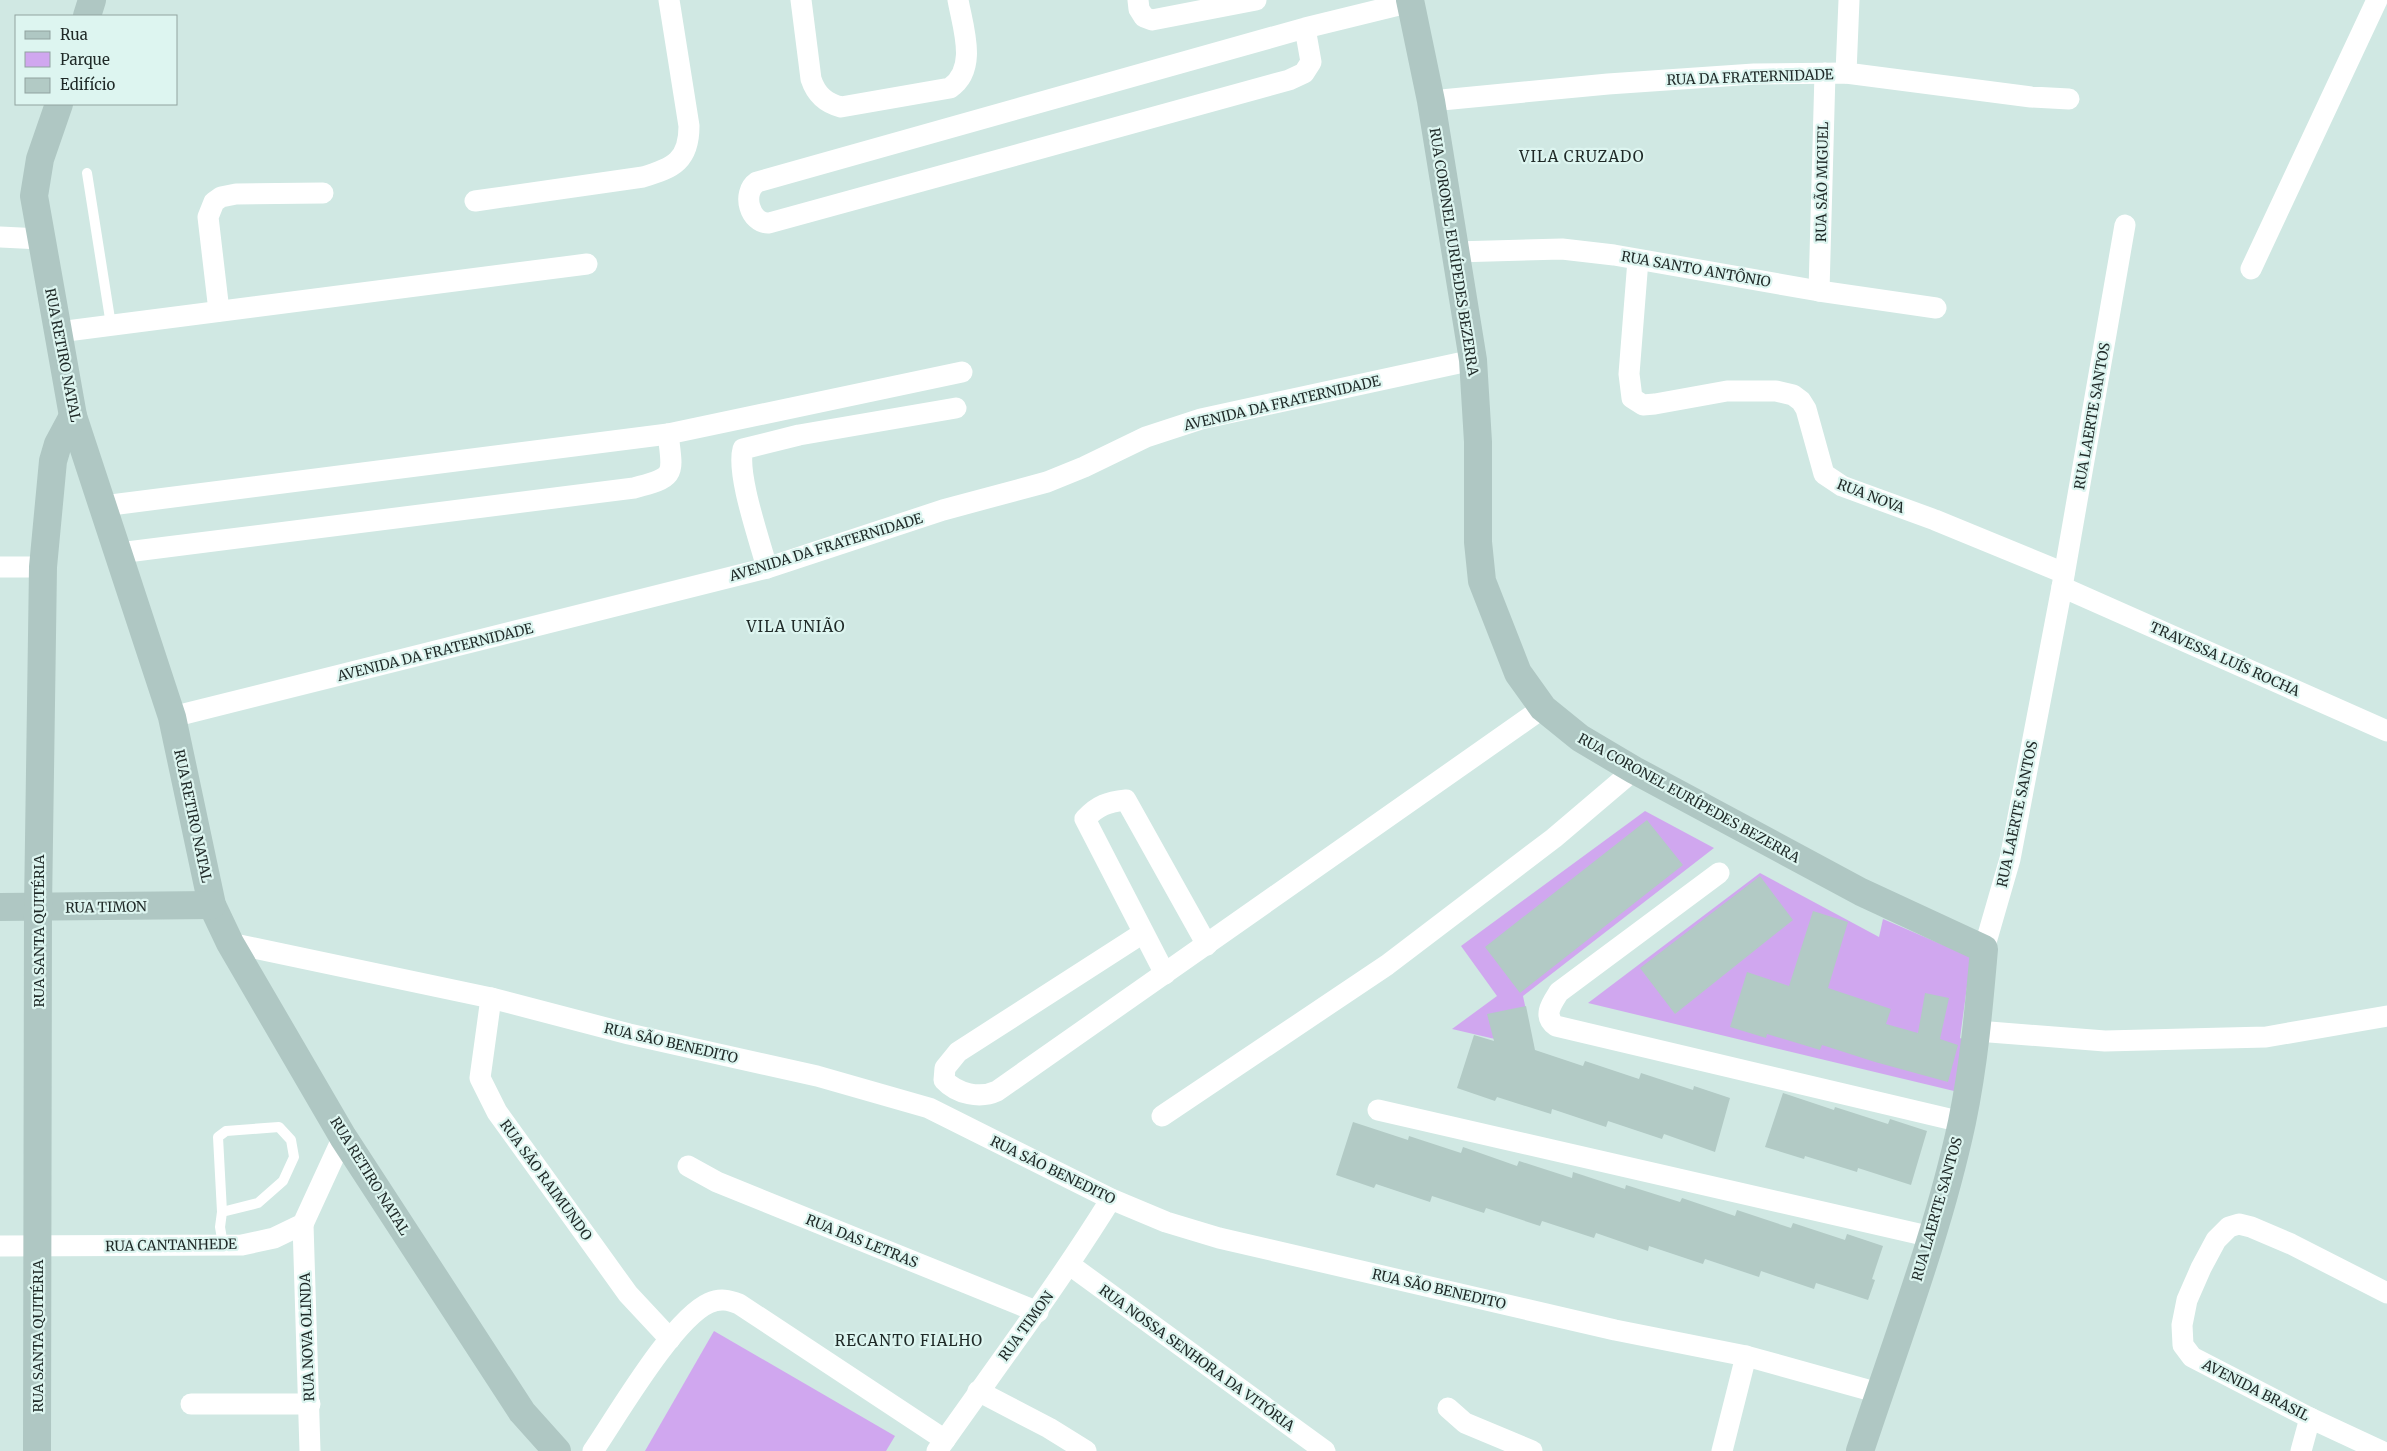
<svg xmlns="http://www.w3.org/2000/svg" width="2387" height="1451" font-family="Merriweather,serif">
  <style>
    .green { fill: #d0a7ef }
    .building { fill: #b2cac5 }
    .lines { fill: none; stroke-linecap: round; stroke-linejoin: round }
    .lane { stroke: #fff; stroke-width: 10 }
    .street { stroke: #fff; stroke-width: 21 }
    .secondary { stroke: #afc7c3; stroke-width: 28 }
    .labels { text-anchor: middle; stroke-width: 4.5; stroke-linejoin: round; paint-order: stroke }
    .street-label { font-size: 14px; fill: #1f2927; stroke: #ddf5f0 }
    .neighbourhood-label { font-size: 15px; letter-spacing: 1px; fill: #1f2927; stroke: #ddf5f0 }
  </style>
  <rect width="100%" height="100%" fill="#d0e8e3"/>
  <g class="green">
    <polygon points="1645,811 1714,848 1523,996 1534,1048 1452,1029 1497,996 1461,946"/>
    <polygon points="1760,873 1879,937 1883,919 1971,957 1960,1038 1968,1042 1954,1091 1588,1003"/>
    <polygon points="714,1331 895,1436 886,1451 645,1451"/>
  </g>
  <g class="building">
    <polygon points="1647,820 1683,865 1520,993 1485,947"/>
    <polygon points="1760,876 1793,920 1675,1014 1640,968"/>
    <polygon points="1813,911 1848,922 1828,988 1891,1009 1886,1024 1918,1033 1925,993 1949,998 1940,1039 1958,1045 1948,1082 1875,1062 1822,1045 1820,1050 1767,1034 1766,1038 1730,1027 1747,972 1789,986"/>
    <polygon points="1526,1006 1535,1050 1583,1066 1585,1061 1639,1079 1641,1073 1693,1090 1694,1086 1730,1098 1715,1152 1664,1134 1662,1139 1608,1121 1606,1127 1552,1109 1551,1114 1497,1097 1495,1101 1457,1088 1474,1035 1494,1041 1487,1014"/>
    <polygon points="1783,1093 1834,1110 1835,1107 1888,1124 1890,1119 1927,1131 1911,1185 1858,1168 1857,1172 1805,1156 1804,1159 1765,1147"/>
    <polygon points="1353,1122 1408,1140 1409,1136 1461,1153 1463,1147 1517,1166 1519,1161 1572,1178 1573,1172 1625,1189 1626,1185 1680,1202 1682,1198 1735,1216 1737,1210 1791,1228 1793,1223 1845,1240 1847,1234 1883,1246 1872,1279 1875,1280 1868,1300 1816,1283 1814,1289 1761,1271 1759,1277 1705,1259 1703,1264 1649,1246 1648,1251 1596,1233 1594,1238 1542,1221 1540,1226 1486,1208 1484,1213 1432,1196 1430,1202 1376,1184 1374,1188 1336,1175"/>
  </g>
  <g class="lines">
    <g class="lane">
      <polyline points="87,173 111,325"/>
      <polyline points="222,1212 258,1203 283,1181 294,1157 291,1140 279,1127 226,1131 218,1137 222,1212 220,1227 223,1245"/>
    </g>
    <g class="street">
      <path d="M 801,0 L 811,79 C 816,94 825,103 841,107 L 950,88 C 978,69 963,28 958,0"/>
      <polyline points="1138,0 1139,9 1144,17 1152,20 1256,0"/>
      <path d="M 1305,28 L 1311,62 L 1304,73 L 1289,80 L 769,223 C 750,224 741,193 757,182 L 1305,28 L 1411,2"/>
      <polyline points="1846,73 1849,0"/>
      <polyline points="1431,101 1608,84 1754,74 1846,73 2031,97 2069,99"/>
      <path d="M 475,201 L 643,177 C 674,168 689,160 689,126 L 669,0"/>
      <polyline points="0,237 41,239"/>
      <polyline points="1455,252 1562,249 1614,255 1819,291 1936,308"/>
      <polyline points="1638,260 1629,374 1632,398 1643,405 1655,404 1727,391 1776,391 1793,395 1801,401 1806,409 1824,474 1842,486 1935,520 2064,573"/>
      <polyline points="2251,269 2377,0"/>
      <polyline points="1819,291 1825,73"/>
      <polyline points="219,311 208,217 214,202 221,197 236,194 323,193"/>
      <polyline points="59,332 587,264"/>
      <polyline points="103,506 668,434 962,372"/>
      <path d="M 119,553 L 634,488 C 677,477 673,475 668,434"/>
      <polyline points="0,567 43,567"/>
      <path d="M 767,568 C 760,541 736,474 743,449 L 799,435 L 956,408"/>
      <polyline points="2062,587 2387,731"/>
      <polyline points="172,717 767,568 943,510 1047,482 1084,467 1146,437 1201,419 1473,360"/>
      <path d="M 1719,873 L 1559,992 C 1552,1003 1542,1016 1556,1026 L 1962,1122"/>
      <path d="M 1143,933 L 958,1052 L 945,1068 L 944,1080 C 957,1094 980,1099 997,1091 L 1543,708"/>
      <polyline points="230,943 491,998 629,1034 817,1076 929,1108 1111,1199 1166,1222 1219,1238 1615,1330 1746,1356 1879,1393"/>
      <polyline points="1984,949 2010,859 2062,587 2125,225"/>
      <path d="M 1165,974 L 1085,819 C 1098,805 1108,802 1126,800 L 1207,945"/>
      <polyline points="491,998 480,1078 497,1112 628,1294 670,1339"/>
      <polyline points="1977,1031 2105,1041 2266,1037 2387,1016"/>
      <polyline points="1378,1110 1932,1237"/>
      <polyline points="1162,1116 1387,965 1554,838 1634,770"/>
      <polyline points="688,1166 717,1182 1038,1312"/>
      <polyline points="303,1224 310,1451"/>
      <polyline points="0,1246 242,1245 274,1238 303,1224 343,1137"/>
      <polyline points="1070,1265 1325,1451"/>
      <polyline points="978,1391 1049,1428 1086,1451"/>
      <polyline points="191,1404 310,1404"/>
      <polyline points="1448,1408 1465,1423 1532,1451"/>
      <path d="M 593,1451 C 617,1416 673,1319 709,1303 C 720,1298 729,1300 739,1304 L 945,1440"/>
      <path d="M 937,1451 C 996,1367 1057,1286 1111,1199"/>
      <polyline points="1722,1451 1746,1356"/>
      <polyline points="2301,1451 2310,1418"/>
      <polyline points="2381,1451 2310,1418 2192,1357 2183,1345 2182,1325 2187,1300 2201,1268 2216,1240 2229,1227 2239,1224 2251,1227 2291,1244 2387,1293"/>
    </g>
    <g class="secondary">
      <path d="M 1410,0 L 1431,101 L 1473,360 L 1478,442 L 1478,542 L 1482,581 L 1518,673 L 1543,708 L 1580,738 L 1634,770 L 1861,892 L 1984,949 C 1979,1007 1974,1064 1962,1122 C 1938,1234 1896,1342 1860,1451"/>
      <polyline points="87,16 92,0"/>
      <polyline points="59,104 40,159 34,196 73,416 172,717 212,905 230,943 343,1137 522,1412 557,1451"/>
      <polyline points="0,907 212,905"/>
      <polyline points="37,1451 38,908 43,567 53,461 58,444 73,416"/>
    </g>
  </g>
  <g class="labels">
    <g class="street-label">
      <text transform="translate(1750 77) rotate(-2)" y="5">RUA DA FRATERNIDADE</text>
      <text transform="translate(1822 182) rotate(-89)" y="5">RUA SÃO MIGUEL</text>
      <text transform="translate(1454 252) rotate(81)" y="5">RUA CORONEL EURÍPEDES BEZERRA</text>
      <text transform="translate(1696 269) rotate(10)" y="5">RUA SANTO ANTÔNIO</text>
      <text transform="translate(63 355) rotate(79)" y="5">RUA RETIRO NATAL</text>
      <text transform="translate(1282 403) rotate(-13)" y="5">AVENIDA DA FRATERNIDADE</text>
      <text transform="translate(2092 416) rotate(-80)" y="5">RUA LAERTE SANTOS</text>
      <text transform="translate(1871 496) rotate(21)" y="5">RUA NOVA</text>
      <text transform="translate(826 547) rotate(-17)" y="5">AVENIDA DA FRATERNIDADE</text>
      <text transform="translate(435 652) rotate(-14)" y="5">AVENIDA DA FRATERNIDADE</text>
      <text transform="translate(2225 659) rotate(24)" y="5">TRAVESSA LUÍS ROCHA</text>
      <text transform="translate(1689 798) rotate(29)" y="5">RUA CORONEL EURÍPEDES BEZERRA</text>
      <text transform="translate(2017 814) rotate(-78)" y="5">RUA LAERTE SANTOS</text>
      <text transform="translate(193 816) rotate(78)" y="5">RUA RETIRO NATAL</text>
      <text transform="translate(106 907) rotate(-1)" y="5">RUA TIMON</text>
      <text transform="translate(39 931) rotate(-90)" y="5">RUA SANTA QUITÉRIA</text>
      <text transform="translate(671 1043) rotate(13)" y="5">RUA SÃO BENEDITO</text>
      <text transform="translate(1053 1170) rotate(26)" y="5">RUA SÃO BENEDITO</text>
      <text transform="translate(370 1176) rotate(58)" y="5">RUA RETIRO NATAL</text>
      <text transform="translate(546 1180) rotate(54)" y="5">RUA SÃO RAIMUNDO</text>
      <text transform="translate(1937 1209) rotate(-74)" y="5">RUA LAERTE SANTOS</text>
      <text transform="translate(862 1241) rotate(22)" y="5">RUA DAS LETRAS</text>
      <text transform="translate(171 1245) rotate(-1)" y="5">RUA CANTANHEDE</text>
      <text transform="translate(1439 1289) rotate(13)" y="5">RUA SÃO BENEDITO</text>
      <text transform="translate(1026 1326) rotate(-54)" y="5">RUA TIMON</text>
      <text transform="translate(38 1336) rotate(-90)" y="5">RUA SANTA QUITÉRIA</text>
      <text transform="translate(307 1337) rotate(-92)" y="5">RUA NOVA OLINDA</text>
      <text transform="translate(1197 1358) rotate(36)" y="5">RUA NOSSA SENHORA DA VITÓRIA</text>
      <text transform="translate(2256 1390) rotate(27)" y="5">AVENIDA BRASIL</text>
    </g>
    <g class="neighbourhood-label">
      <text x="1582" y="162">VILA CRUZADO</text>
      <text x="796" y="632">VILA UNIÃO</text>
      <text x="909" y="1346">RECANTO FIALHO</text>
    </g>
  </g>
  <rect x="15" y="15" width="162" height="90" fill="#ddf5f0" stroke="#91a3a0"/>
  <rect x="25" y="31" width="25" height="8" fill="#afc7c3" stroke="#91a3a0"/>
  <text x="60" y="40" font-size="15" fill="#1f2927">Rua</text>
  <rect x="25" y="52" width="25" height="15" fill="#d0a7ef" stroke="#91a3a0"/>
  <text x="60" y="65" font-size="15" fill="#1f2927">Parque</text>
  <rect x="25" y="78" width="25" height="15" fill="#b2cac5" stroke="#91a3a0"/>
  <text x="60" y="90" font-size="15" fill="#1f2927">Edifício</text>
</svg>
